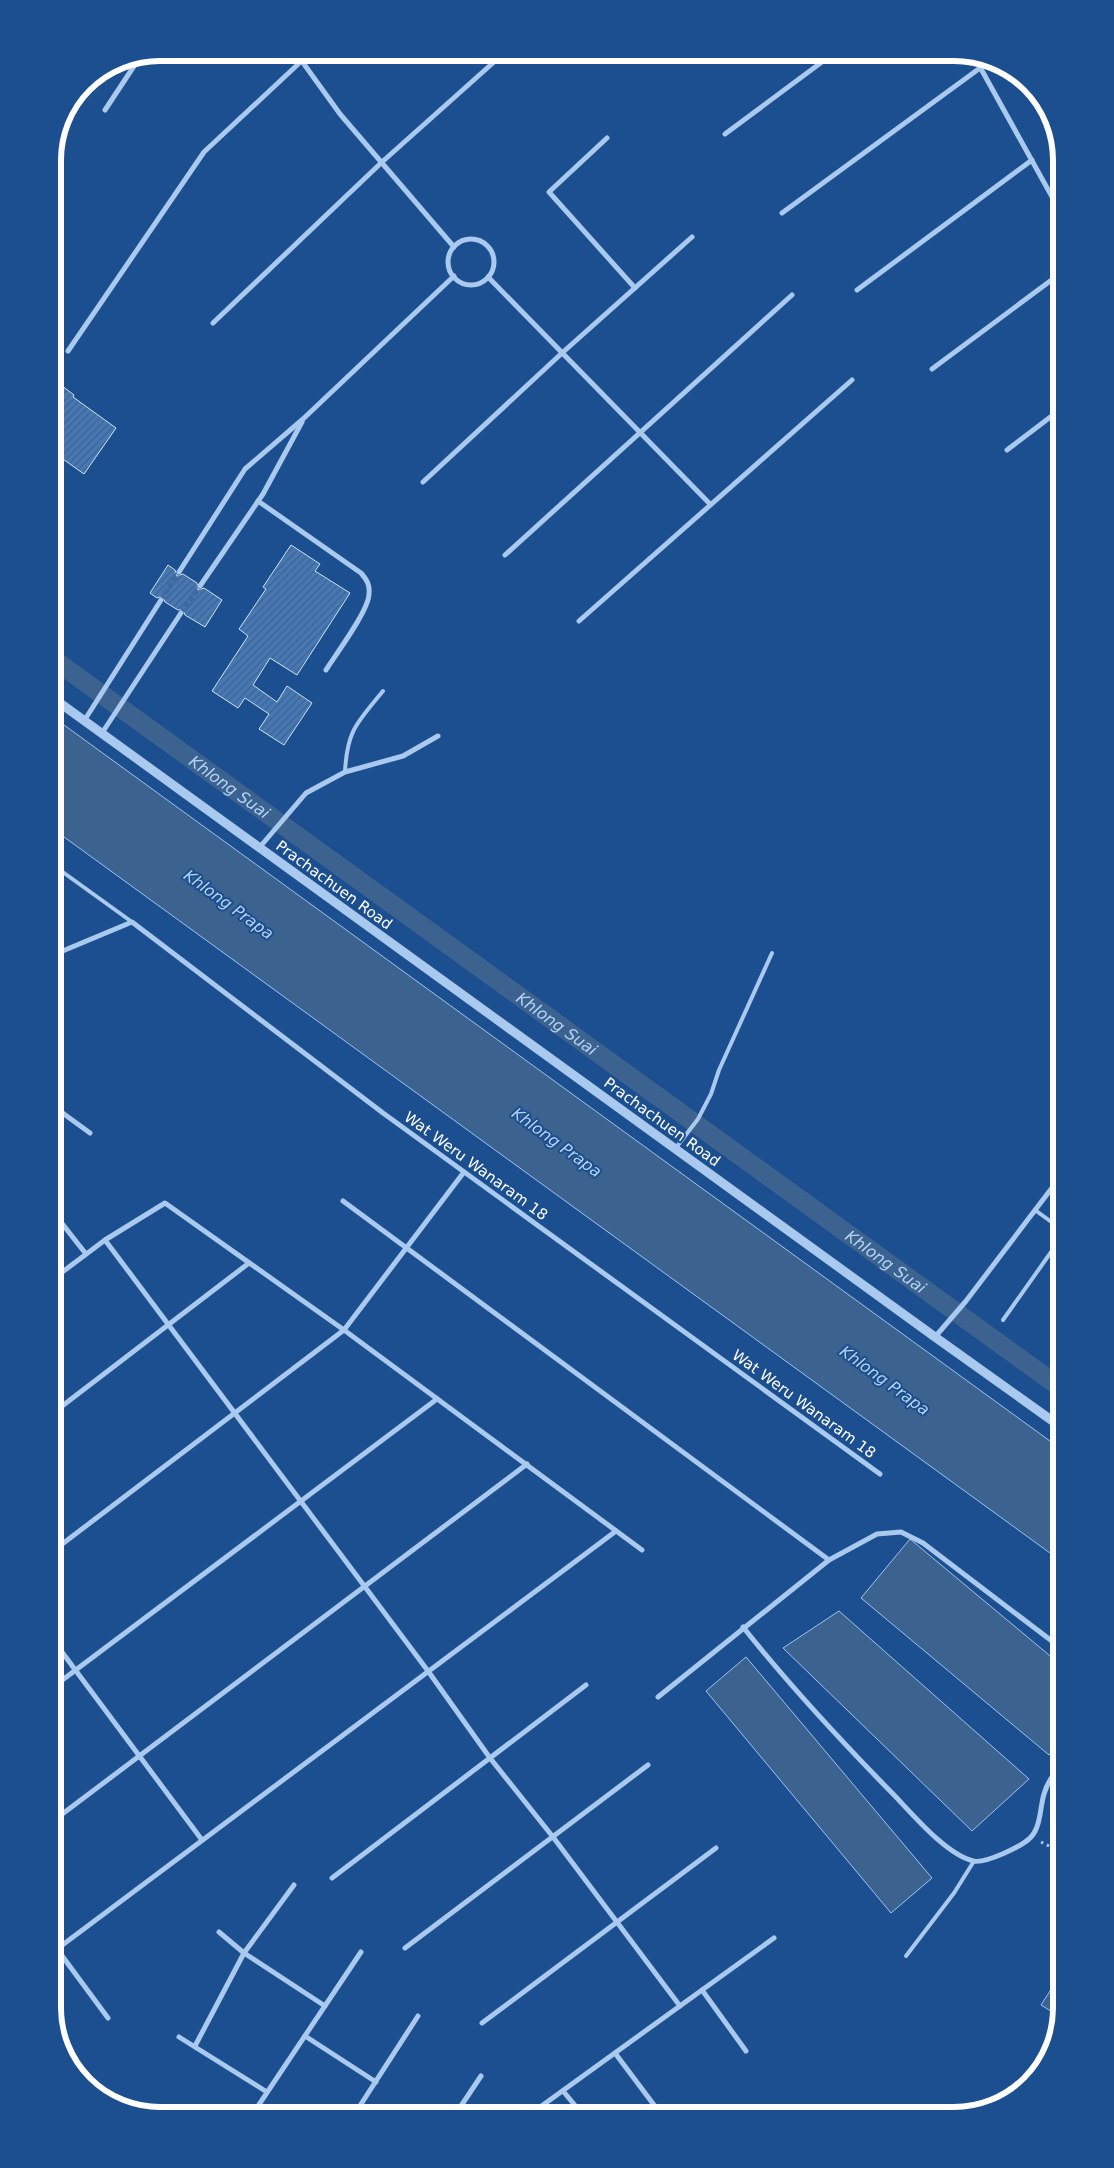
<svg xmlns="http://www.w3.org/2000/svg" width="1114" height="2168" font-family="'DejaVu Sans',sans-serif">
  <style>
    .water { fill: #3c6290; stroke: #9cc4f0 }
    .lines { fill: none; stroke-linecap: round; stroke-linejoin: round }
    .canal { stroke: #3c6290; stroke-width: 19 }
    .building { fill: url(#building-hatch); stroke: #cfe3fa }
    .minor-tunnel { stroke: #3d69a0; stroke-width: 5; stroke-dasharray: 5 2.5; stroke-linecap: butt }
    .path { stroke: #a9c9ee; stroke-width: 3; stroke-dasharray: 2.5 4; stroke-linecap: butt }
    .service { stroke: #a9c9ee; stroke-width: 4 }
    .minor { stroke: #a9c9ee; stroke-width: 5 }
    .tertiary { stroke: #a9c9ee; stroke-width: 9 }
    .labels { text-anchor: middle; stroke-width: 4; stroke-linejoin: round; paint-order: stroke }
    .street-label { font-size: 15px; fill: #fff; stroke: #1b4f8f }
    .water-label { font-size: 16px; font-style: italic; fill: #b5d3f5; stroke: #1b4f8f }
    .rim { fill: none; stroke: #fff; stroke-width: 6 }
  </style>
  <defs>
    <pattern id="building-hatch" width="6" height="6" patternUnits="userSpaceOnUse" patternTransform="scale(1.25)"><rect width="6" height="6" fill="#4478b7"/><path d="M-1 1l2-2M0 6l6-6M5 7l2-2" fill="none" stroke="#486282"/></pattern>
  </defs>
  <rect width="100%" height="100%" fill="#1b4f8f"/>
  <g class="water">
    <polygon points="53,717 1061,1449 1061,1561 53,829"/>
    <polygon points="910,1539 1061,1665 1061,1740 1049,1755 861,1598"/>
    <polygon points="839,1611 1029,1779 972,1831 783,1648"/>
    <polygon points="746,1657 932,1878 891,1913 706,1691"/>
    <polygon points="1061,1974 1061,2008 1059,2016 1041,2005"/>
  </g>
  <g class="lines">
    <path class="canal" id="s1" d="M 53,659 L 1061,1388"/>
  </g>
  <g class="building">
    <polygon points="53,379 74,395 73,397 116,428 84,474 53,452"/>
    <polygon points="291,545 320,564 315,571 350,593 297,675 270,658 253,685 277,702 287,686 312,703 284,745 259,729 269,714 245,698 238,708 212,691 248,636 239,629 266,589 263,587"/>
    <polygon points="168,565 175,570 177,576 183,574 197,583 198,590 204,588 222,600 205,627 185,615 183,609 178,610 165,602 163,596 157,598 150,593"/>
  </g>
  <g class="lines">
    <g class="minor-tunnel">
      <polyline points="161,600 179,572"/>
      <polyline points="181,613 200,586"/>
    </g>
    <polyline class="path" points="1041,1842 1061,1852"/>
    <g class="service">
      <path d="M 345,772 C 347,730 357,723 383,691"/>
      <polyline points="53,865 132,922"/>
      <polyline points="675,1149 698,1119 711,1094 719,1070 772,953"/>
      <polyline points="1035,1210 1061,1229"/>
      <polyline points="1003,1320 1061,1238"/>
      <polyline points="906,1956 954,1893 974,1861"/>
    </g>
    <g class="minor">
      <polyline points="296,53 340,114 454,247"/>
      <polyline points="659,57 665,53"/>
      <polyline points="975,58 1061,213"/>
      <polyline points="105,110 140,57"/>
      <polyline points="725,134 834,53"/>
      <polyline points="607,138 549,192 635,288"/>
      <polyline points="782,213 980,68"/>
      <circle cx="471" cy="262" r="23"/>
      <polyline points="488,277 710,504"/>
      <polyline points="857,290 1032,160"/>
      <polyline points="213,323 382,162 504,53"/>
      <polyline points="68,351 204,152 310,53"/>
      <polyline points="932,369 1061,273"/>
      <polyline points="1007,450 1061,409"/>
      <polyline points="423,482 562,353 692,237"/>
      <path d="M 258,501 L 361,573 C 367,580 370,585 369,594 C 369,610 336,654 326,670"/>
      <polyline points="505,555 792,295"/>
      <polyline points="179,572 245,469 303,419 454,276"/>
      <polyline points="200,586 263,494 302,422"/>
      <polyline points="579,621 852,380"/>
      <polyline points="84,721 161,600"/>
      <polyline points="102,733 181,613"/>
      <polyline points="259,848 306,793 345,772 403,756 438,736"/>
      <polyline points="53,955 132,922 383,1113 880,1474"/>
      <polyline points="53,1106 90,1133"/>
      <polyline points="343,1201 829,1560"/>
      <polyline points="53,1212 86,1254"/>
      <polyline points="105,1240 428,1671 490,1758 553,1837 680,2006"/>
      <polyline points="53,1279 105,1240 165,1203 344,1330 642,1550"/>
      <polyline points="935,1337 966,1301 1061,1176"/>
      <polyline points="53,1413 249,1263"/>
      <polyline points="53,1551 344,1330 464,1172"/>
      <path d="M 743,1627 C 790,1686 842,1742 895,1796 C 914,1816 946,1854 973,1861 C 985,1864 1023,1846 1031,1837 C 1041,1826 1040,1807 1044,1794 C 1047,1783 1054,1773 1061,1765"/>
      <polyline points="53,1640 202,1840"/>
      <polyline points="53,1687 437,1399"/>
      <polyline points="658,1697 829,1560 877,1534 901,1532 923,1543 1061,1648"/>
      <polyline points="53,1821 527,1464"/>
      <polyline points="332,1878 586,1685"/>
      <polyline points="219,1932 244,1953 325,2006"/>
      <polyline points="405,1948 648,1765"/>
      <polyline points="57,1949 108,2018"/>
      <polyline points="53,1952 616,1531"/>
      <polyline points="702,1990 746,2051"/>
      <polyline points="482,2023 716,1848"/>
      <polyline points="305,2036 376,2082"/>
      <polyline points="179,2037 267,2092"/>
      <polyline points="195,2046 244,1953 294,1885"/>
      <polyline points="615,2053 660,2113"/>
      <polyline points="563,2091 583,2115"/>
      <polyline points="257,2107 271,2115"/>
      <polyline points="359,2108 370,2115"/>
      <polyline points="536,2110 774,1938"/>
      <polyline points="252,2115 361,1952"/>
      <polyline points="354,2115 418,2016"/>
      <polyline points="455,2115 481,2076"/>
    </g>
    <polyline class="tertiary" points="53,698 935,1337 1061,1427"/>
  </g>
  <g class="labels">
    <g class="street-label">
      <text transform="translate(334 885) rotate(36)" y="5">Prachachuen Road</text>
      <text transform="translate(662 1122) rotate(36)" y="5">Prachachuen Road</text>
      <text transform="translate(476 1166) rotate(36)" y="5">Wat Weru Wanaram 18</text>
      <text transform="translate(804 1404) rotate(36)" y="5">Wat Weru Wanaram 18</text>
    </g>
    <g class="water-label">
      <text dy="6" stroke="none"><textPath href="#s1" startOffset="218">Khlong Suai</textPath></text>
      <text transform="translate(229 904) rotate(36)" y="6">Khlong Prapa</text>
      <text dy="6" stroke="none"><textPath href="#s1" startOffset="622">Khlong Suai</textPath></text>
      <text transform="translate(557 1142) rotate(36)" y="6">Khlong Prapa</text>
      <text dy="6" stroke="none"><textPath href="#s1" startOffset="1028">Khlong Suai</textPath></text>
      <text transform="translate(885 1380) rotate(36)" y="6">Khlong Prapa</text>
    </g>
  </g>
  <path d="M0 0H1114V2168H0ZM160 61H954A99 99 0 0 1 1053 160V2008A99 99 0 0 1 954 2107H160A99 99 0 0 1 61 2008V160A99 99 0 0 1 160 61Z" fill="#1b4f8f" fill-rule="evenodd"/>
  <path class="rim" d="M160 61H954A99 99 0 0 1 1053 160V2008A99 99 0 0 1 954 2107H160A99 99 0 0 1 61 2008V160A99 99 0 0 1 160 61Z"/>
</svg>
